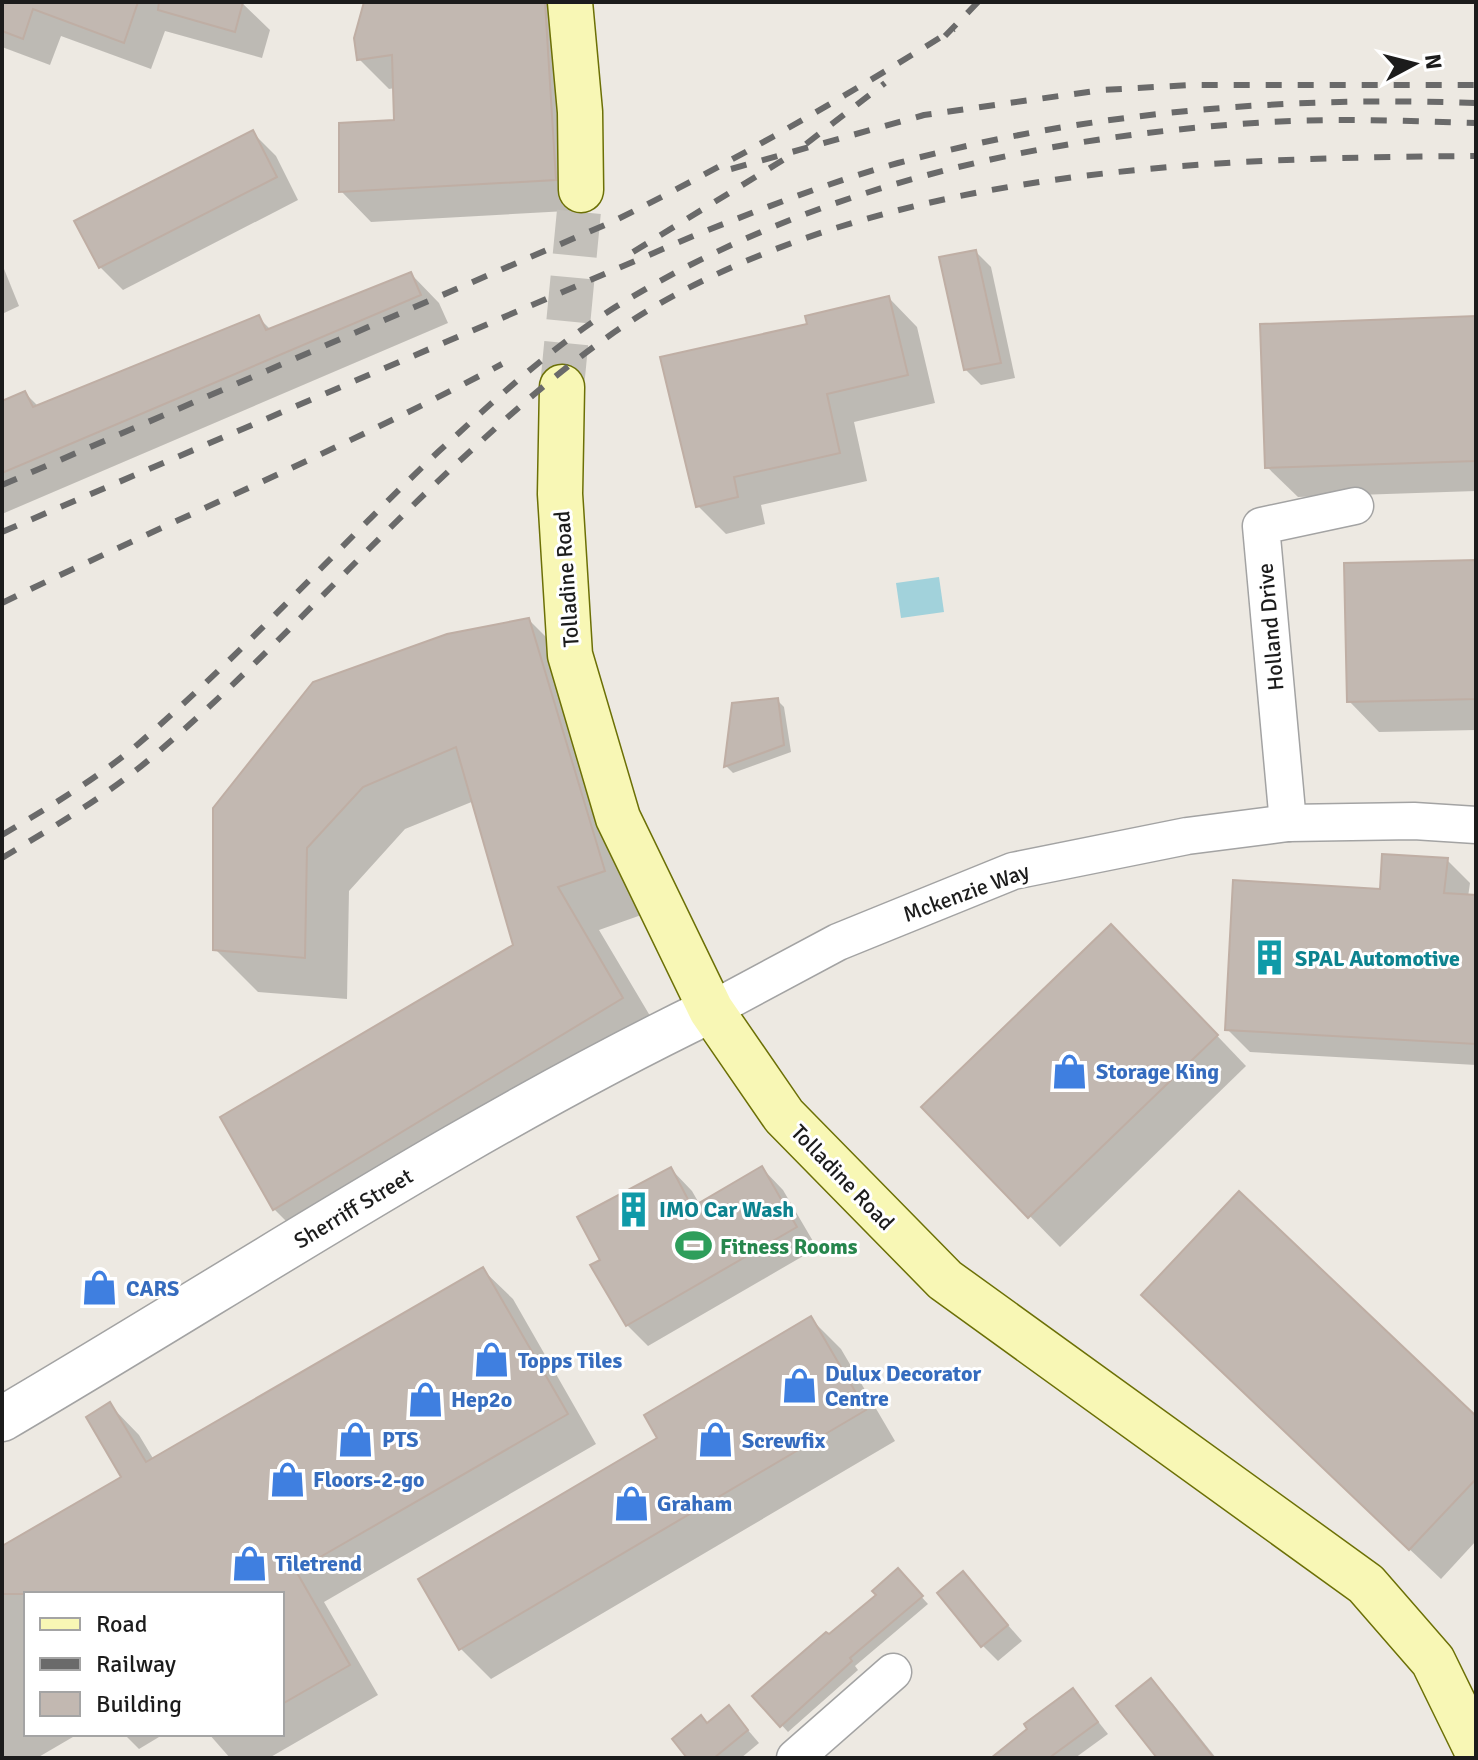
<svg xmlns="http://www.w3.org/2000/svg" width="1478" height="1760" font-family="Signika,sans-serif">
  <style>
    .water { fill: #a2d2db }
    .shadow { fill: #0003 }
    .building { fill: #c2b8b1; stroke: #bfaea4; stroke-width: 2 }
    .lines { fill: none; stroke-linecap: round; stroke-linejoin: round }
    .secondary-tunnel { stroke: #c3c0ba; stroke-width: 44; stroke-dasharray: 44 22; stroke-linecap: butt }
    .minor-casing { stroke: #a3a3a3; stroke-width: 39 }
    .tertiary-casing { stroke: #a3a3a3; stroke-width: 47 }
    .secondary-casing { stroke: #6c7006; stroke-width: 47 }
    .minor { stroke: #fff; stroke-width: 36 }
    .tertiary { stroke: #fff; stroke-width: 44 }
    .secondary { stroke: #f8f7b5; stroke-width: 44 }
    .rail { stroke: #6a6a6a; stroke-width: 6; stroke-dasharray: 16 16; stroke-linecap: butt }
    .labels { text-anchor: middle; stroke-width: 6; stroke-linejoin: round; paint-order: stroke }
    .street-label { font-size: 22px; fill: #1c1c1c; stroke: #fff }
    .culture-label { font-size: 22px; font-weight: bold; fill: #0d838f; stroke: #fff; text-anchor: start }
    .shop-label { font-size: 22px; font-weight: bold; fill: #366cbe; stroke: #fff; text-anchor: start }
    .leisure-label { font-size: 22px; font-weight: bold; fill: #27864d; stroke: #fff; text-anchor: start }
  </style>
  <rect width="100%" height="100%" fill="#ede9e2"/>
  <polygon class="water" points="939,577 944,612 901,618 896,583"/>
  <g class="shadow">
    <polygon points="2,2 241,2 270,30 262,58 165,31 151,69 61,36 50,65 2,47"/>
    <polygon points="366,2 548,2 585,210 371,222 341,191 396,122 395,88 389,89 359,59"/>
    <polygon points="253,133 276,156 298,200 123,290 100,267"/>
    <polygon points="976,252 991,267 1015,378 981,385 965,369"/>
    <polygon points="2,264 19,306 2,314"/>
    <polygon points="411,274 439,303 448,323 2,514 2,403 25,393 39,407 258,317 271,330"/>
    <polygon points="889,298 917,327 935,403 854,422 867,481 761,505 765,524 726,534 698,506 809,325"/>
    <polygon points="1476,318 1476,491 1298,497 1267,467"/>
    <polygon points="1476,562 1476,730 1379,732 1349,701"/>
    <polygon points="529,620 572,663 647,913 599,930 665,1041 317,1252 274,1209 515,946 474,801 405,829 349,891 347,999 258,992 215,949 215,809"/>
    <polygon points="777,700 784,707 791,752 733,773 726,766 734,705"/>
    <polygon points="1447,860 1470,883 1468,897 1476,897 1476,1065 1250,1052 1227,1029"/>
    <polygon points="1141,956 1246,1066 1060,1247 924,1107"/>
    <polygon points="762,1168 783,1190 817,1248 648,1346 627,1325 602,1261 671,1169 692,1191 700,1205"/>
    <polygon points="483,1270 513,1299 596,1444 324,1602 378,1695 269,1758 230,1758 209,1734 282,1734 282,1594 26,1594 26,1734 78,1734 37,1758 2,1758 2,1548 124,1478 110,1405 139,1435 154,1460"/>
    <polygon points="811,1319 841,1349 895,1441 491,1679 461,1649 421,1580 660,1438"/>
    <polygon points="1174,1326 1476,1418 1476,1541 1441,1579"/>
    <polygon points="898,1571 928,1604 855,1666 858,1670 788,1732 755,1696 879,1596"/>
    <polygon points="963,1574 1022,1641 998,1661 983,1646"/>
    <polygon points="1151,1681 1173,1704 1216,1758 1160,1758"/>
    <polygon points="1073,1690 1108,1734 1075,1758 994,1758"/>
    <polygon points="729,1708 759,1743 741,1758 689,1758 707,1725"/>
    <polygon points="124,1734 164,1734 139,1749"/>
  </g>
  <g class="building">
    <polygon points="2,2 138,2 124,43 33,9 23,39 2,31"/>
    <polygon points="159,2 243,2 235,32 158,10"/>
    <polygon points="364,2 545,2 556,180 339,192 339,123 394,120 392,55 357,60 354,38"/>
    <polygon points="253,130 277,177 99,268 74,221"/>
    <polygon points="976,250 1001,363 964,370 939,257"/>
    <polygon points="411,272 421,295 2,473 2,401 25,391 33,407 259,315 266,330"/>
    <polygon points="889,296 908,375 827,394 840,453 734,477 738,497 696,507 660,357 807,324 805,316"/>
    <polygon points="1476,316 1476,461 1265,468 1260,324"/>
    <polygon points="1476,560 1476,699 1347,702 1344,563"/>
    <polygon points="529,618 605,871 558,887 623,998 273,1210 220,1117 513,945 456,747 363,787 307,848 305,958 213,950 213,808 313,682 447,634"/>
    <polygon points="778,698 784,745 724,767 732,703"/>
    <polygon points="1382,854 1448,858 1444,893 1476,895 1476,1044 1225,1030 1233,880 1380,889"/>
    <polygon points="1111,924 1218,1035 1028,1218 921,1107"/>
    <polygon points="762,1166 797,1227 626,1326 590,1265 600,1260 577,1217 671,1167 692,1207"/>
    <polygon points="1239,1191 1476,1416 1476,1479 1409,1550 1141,1295"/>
    <polygon points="483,1267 568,1414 296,1571 350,1665 282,1704 282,1594 2,1594 2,1546 121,1477 86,1417 110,1402 146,1462"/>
    <polygon points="811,1316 866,1410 459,1650 418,1579 657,1438 644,1415"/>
    <polygon points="898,1568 923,1596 850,1658 852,1661 780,1727 752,1696 826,1632 829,1634 876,1595 872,1591"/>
    <polygon points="963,1571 1008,1625 981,1647 937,1593"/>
    <polygon points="1151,1678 1214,1758 1157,1758 1116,1706"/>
    <polygon points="1073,1688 1098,1722 1049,1758 991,1758 1027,1729 1024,1724"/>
    <polygon points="729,1705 748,1730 714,1758 687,1758 672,1739 701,1715 707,1723"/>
  </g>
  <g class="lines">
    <polyline class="secondary-tunnel" points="562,387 581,190"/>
    <defs>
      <g id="minor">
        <polyline points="1288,823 1261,526 1355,506"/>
        <polyline points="711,1010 838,942 1013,871 1187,836 1288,823 1414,821 1476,825"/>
        <polyline points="795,1758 893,1672"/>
      </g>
      <path id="tertiary" d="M 2,1419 C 237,1281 465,1129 711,1010"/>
      <g id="secondary">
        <polyline points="570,2 580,112 581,190"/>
        <polyline points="562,387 560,494 570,655 618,818 711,1010 784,1116 945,1280 1366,1584 1433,1661 1476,1749"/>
      </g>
    </defs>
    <use href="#minor" class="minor-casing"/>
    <use href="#tertiary" class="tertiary-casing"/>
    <use href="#secondary" class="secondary-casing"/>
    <use href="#minor" class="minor"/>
    <use href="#tertiary" class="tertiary"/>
    <use href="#secondary" class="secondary"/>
    <g class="rail">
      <polyline points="945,36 978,2"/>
      <polyline points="806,144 885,83"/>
      <polyline points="731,169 924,115 1102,90 1191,85 1476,85"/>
      <polyline points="633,252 783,160"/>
      <path d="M 2,485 L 614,221 C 731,163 843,98 954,29"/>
      <path d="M 2,532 L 698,234 C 764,208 830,182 898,163 C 1085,112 1283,96 1476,103"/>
      <path d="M 2,603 C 168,522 339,451 502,364"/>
      <path d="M 2,835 C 49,807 95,780 137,745 C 243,654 337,548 438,452 C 498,397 561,338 632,297 C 824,183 1049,135 1270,122 C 1339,118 1408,121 1476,123"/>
      <path d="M 2,858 C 53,827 105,797 151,758 C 262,665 358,554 465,456 C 530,396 597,337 675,295 C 914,167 1211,158 1476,156"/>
    </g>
  </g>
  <defs>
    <symbol id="building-bare" viewBox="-9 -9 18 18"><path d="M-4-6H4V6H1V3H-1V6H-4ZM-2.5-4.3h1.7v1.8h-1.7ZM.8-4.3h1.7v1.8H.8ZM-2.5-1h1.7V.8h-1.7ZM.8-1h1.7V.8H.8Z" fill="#0f9aa8" stroke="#fff" stroke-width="2.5" paint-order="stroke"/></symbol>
    <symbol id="shop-bare" viewBox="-9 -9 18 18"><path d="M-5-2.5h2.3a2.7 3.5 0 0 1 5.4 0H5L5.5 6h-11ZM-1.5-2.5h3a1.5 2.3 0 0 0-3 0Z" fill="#3f7fe0" stroke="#fff" stroke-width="2.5" paint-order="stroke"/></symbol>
    <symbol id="stadium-bare" viewBox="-9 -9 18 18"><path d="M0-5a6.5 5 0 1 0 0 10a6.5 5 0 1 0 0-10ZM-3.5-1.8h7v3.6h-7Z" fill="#2e9e5b" stroke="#fff" stroke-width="2.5" paint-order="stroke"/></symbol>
  </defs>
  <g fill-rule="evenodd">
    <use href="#building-bare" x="1244" y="932" width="51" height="51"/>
    <use href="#shop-bare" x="1044" y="1046" width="51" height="51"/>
    <use href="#building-bare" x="608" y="1184" width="51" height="51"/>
    <use href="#stadium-bare" x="668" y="1220" width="51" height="51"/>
    <use href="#shop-bare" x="74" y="1262" width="51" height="51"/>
    <use href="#shop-bare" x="466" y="1334" width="51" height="51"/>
    <use href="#shop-bare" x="774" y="1360" width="51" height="51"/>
    <use href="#shop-bare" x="400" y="1374" width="51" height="51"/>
    <use href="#shop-bare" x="330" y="1414" width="51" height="51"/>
    <use href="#shop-bare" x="690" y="1414" width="51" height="51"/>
    <use href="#shop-bare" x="262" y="1454" width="51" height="51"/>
    <use href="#shop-bare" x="606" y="1478" width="51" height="51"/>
    <use href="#shop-bare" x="224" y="1538" width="51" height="51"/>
  </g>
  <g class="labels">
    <g class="street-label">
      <text transform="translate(566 579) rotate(-94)" y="8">Tolladine Road</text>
      <text transform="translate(1270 627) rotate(-95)" y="8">Holland Drive</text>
      <text transform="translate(966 892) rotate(-20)" y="8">Mckenzie Way</text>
      <text transform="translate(843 1177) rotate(46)" y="8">Tolladine Road</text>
      <text transform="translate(353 1208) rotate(-31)" y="8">Sherriff Street</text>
    </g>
    <g class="culture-label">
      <text x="1295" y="966">SPAL Automotive</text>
      <text x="659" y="1217">IMO Car Wash</text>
    </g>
    <g class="shop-label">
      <text x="1096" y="1079">Storage King</text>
      <text x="126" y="1296">CARS</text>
      <text x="518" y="1368">Topps Tiles</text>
      <text x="825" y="1381">Dulux Decorator<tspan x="825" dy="25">Centre</tspan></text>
      <text x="451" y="1407">Hep2o</text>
      <text x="382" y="1447">PTS</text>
      <text x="742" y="1448">Screwfix</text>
      <text x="313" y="1487">Floors-2-go</text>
      <text x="657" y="1511">Graham</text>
      <text x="275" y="1571">Tiletrend</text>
    </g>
    <g class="leisure-label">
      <text x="720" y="1254">Fitness Rooms</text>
    </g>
  </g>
  <rect width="1478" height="1760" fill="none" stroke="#1c1c1c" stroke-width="8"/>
  <rect x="24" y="1592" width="260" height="144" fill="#ffffff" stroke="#a4a4a4" stroke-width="2"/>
  <rect x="40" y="1618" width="40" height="12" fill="#f8f7b5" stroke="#a4a4a4" stroke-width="2"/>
  <text x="96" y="1632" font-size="24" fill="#1c1c1c">Road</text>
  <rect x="40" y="1658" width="40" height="12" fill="#6a6a6a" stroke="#a4a4a4" stroke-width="2"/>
  <text x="96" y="1672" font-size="24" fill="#1c1c1c">Railway</text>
  <rect x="40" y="1692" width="40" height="24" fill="#c2b8b1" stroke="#a4a4a4" stroke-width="2"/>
  <text x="96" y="1712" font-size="24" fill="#1c1c1c">Building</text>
  <g transform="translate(1414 64) rotate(83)" stroke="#ffffff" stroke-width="6" paint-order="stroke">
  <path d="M0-6L14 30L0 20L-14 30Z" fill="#1c1c1c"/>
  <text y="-12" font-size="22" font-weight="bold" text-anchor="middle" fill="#1c1c1c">N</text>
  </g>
</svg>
